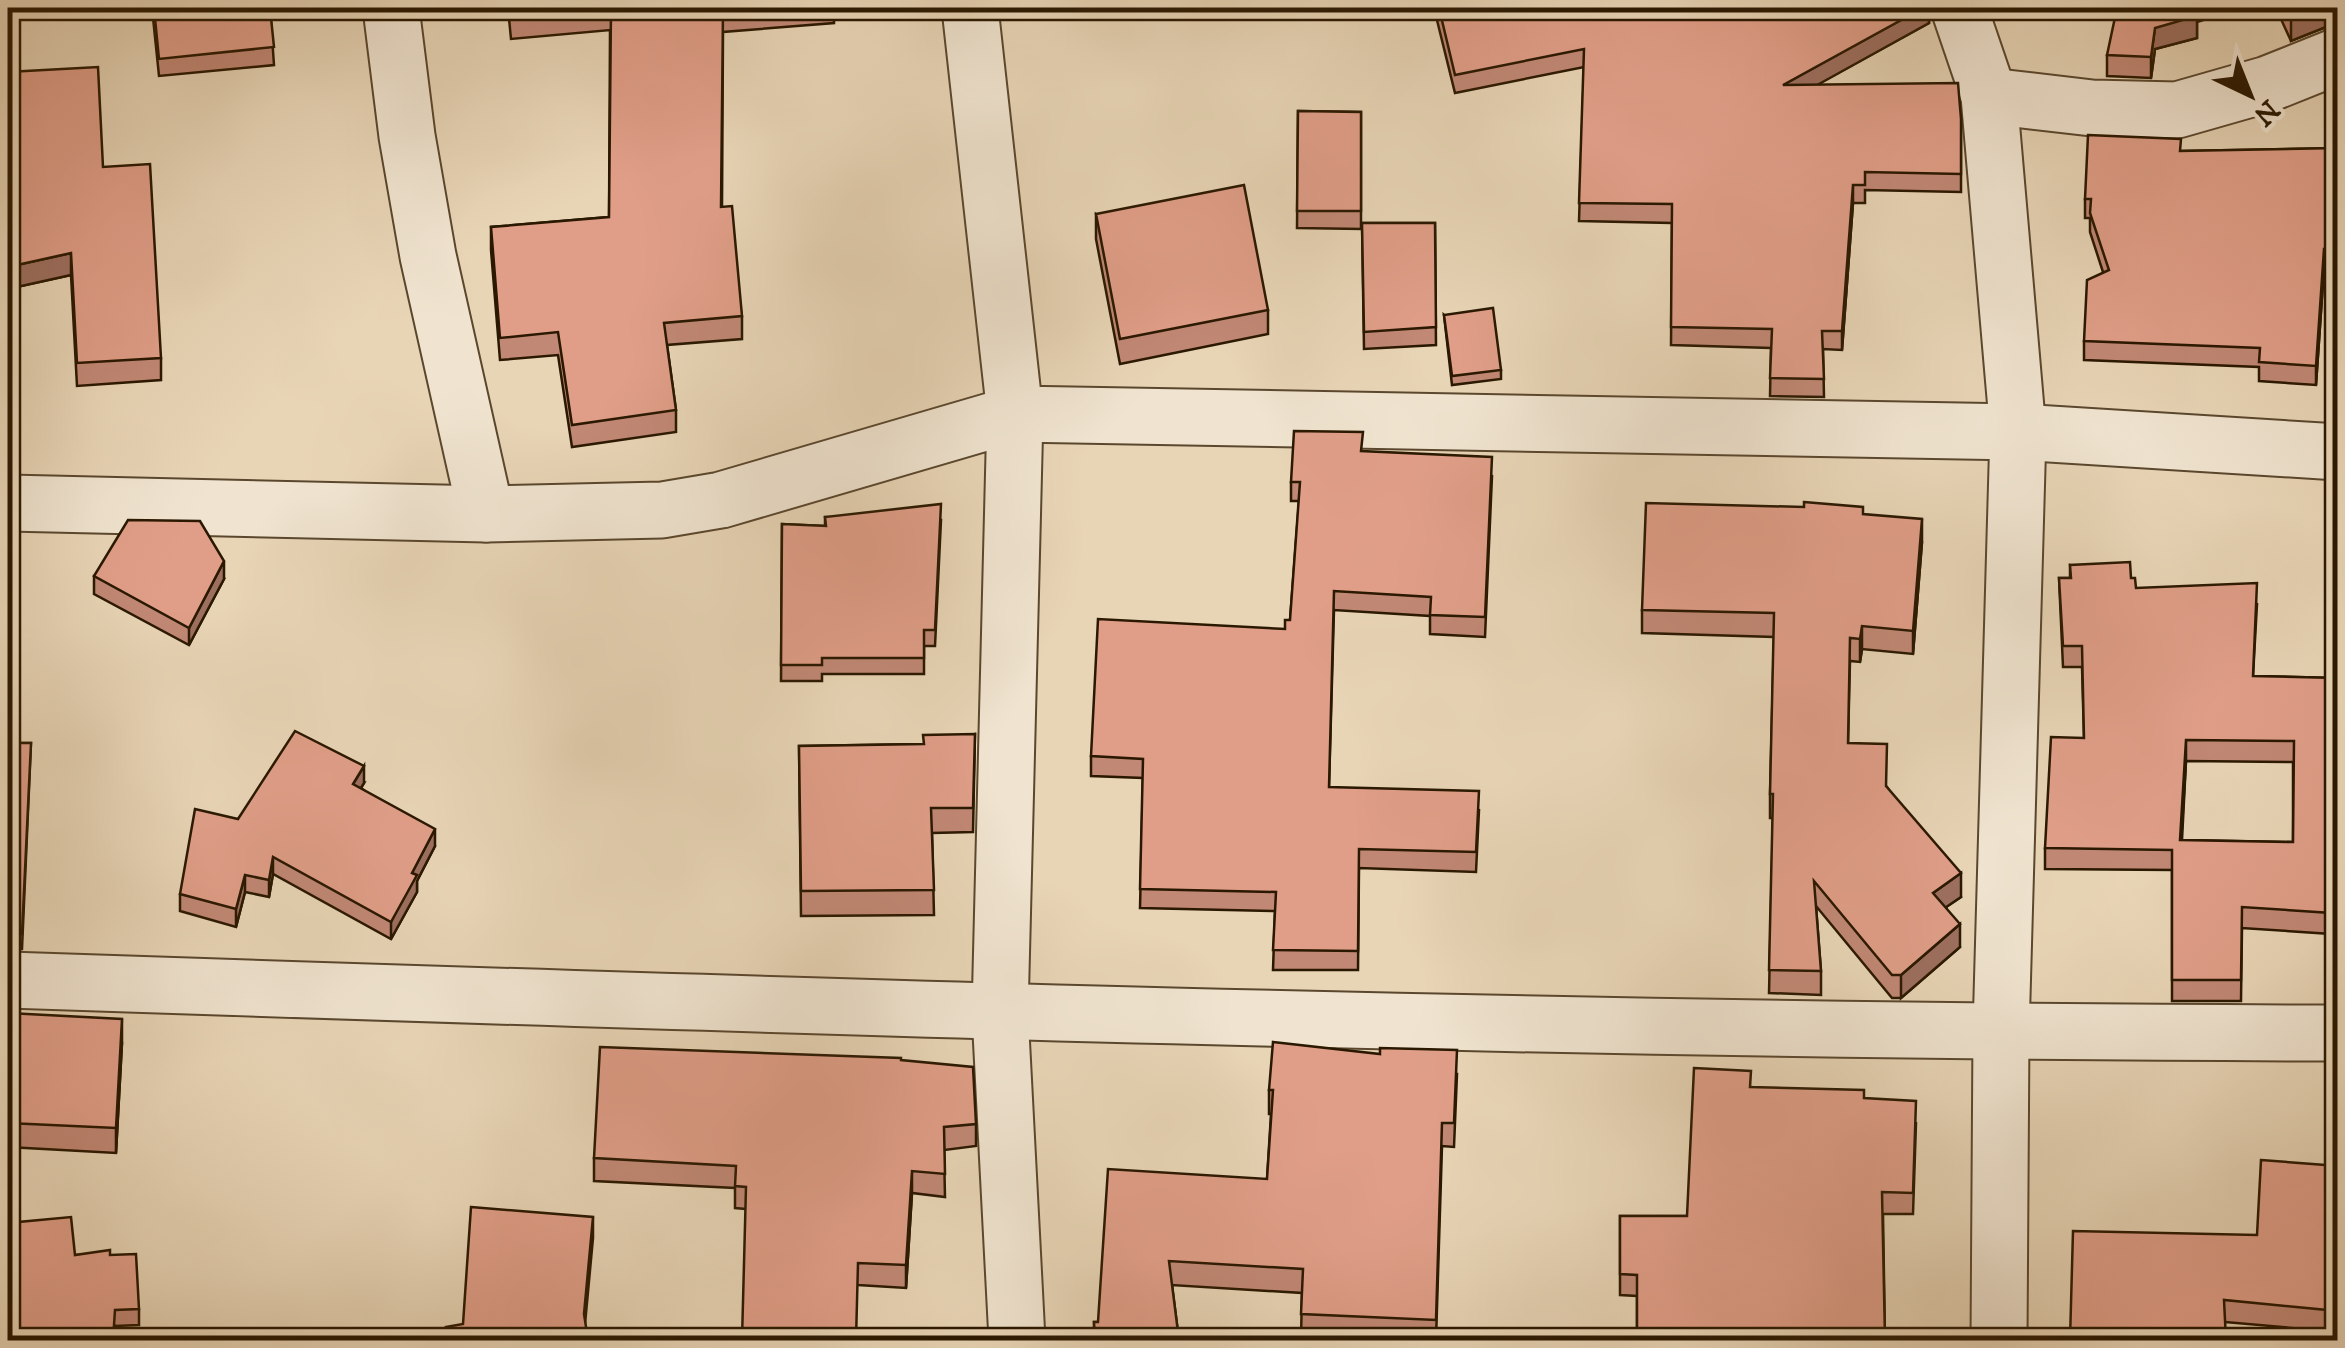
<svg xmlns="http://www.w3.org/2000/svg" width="2345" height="1348" font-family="'IM FELL DW Pica',serif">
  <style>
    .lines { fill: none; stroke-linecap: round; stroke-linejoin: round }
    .minor-casing { stroke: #5a472e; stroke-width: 59 }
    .minor { stroke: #f0e4d0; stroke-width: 55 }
    .wall { fill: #c18875; stroke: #2a1801; stroke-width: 2.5; fill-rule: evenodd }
    .shaded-wall { fill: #9d6f5f; stroke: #2a1801; stroke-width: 2.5 }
    .building { fill: #e09e88; stroke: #2a1801; stroke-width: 2.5; fill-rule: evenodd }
  </style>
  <rect width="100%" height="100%" fill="#e8d5b6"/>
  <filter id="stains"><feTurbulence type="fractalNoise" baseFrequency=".002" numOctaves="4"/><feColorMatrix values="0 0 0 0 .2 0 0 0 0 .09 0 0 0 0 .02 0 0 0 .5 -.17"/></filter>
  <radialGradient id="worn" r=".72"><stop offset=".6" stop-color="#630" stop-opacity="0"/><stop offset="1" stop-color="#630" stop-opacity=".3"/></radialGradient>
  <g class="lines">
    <defs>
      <g id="minor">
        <polyline points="391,8 407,136 428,256 486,514"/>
        <polyline points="970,8 1015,414 2018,432 2338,452"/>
        <polyline points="1959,8 1989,96 2018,432 2001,1032 1999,1340"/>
        <polyline points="1989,96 2092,108 2177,110 2268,84 2338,56"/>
        <polyline points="8,503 486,514 662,510 721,500 1015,414 1000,1013 1017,1340"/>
        <path d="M 8,980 C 784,1006 1561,1032 2338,1033"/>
      </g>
    </defs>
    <use href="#minor" class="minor-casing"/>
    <use href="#minor" class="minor"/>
  </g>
  <g class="wall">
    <polygon points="152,8 270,8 274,65 159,76"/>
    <polygon points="508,8 834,8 834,23 723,32 722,207 742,316 742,339 667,345 676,410 676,432 572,447 558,355 500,360 491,250 491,227 609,217 610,30 511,39"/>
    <polygon points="1434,8 1929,8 1929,23 1816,85 1961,119 1961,192 1865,190 1865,203 1853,203 1842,350 1823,349 1824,397 1770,396 1771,348 1671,345 1672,223 1579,221 1584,67 1455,93"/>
    <polygon points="2276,8 2338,8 2338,26 2326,27 2291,41"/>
    <polygon points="2197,22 2197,38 2155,49 2151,78 2107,76 2107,55"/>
    <polygon points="8,72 103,167 161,358 161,380 77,386 71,275 8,289"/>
    <polygon points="1298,111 1361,112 1361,229 1297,228"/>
    <polygon points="2338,148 2338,267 2324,268 2316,385 2259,381 2259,367 2084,360 2084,341 2103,272 2090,232 2090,218 2085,218 2085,199 2181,151"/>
    <polygon points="1096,214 1268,310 1268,334 1120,364 1096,239"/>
    <polygon points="1362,223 1435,223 1436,345 1364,349"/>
    <polygon points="1444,315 1501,370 1501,379 1452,385"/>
    <polygon points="2330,337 2338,337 2338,421 2330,420"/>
    <polygon points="1363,451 1492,476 1485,637 1430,634 1430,616 1334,610 1329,787 1479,810 1476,872 1359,868 1358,970 1273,970 1275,911 1140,908 1143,778 1091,776 1091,756 1285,629 1290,620 1299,501 1291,501 1291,482"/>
    <polygon points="1863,514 1922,542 1913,654 1862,649 1860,662 1850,661 1848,743 1887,787 1961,897 1946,907 1960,947 1901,998 1892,998 1816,906 1821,971 1821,995 1769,993 1773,818 1770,818 1770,794 1774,637 1642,633 1642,610"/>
    <polygon points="825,517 941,520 935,646 924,646 924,674 822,674 822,681 781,681 782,524 825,526"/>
    <path d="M 2070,565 L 2131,578 L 2136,588 L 2257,604 L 2253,676 L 2336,678 L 2338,666 L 2338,940 L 2331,940 L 2331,934 L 2242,928 L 2241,1001 L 2172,1001 L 2172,870 L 2045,869 L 2045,848 L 2084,738 L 2082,667 L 2063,667 L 2059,578 L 2070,578 ZM 2186,761 L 2293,762 L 2293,842 L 2182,840 Z"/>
    <polygon points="94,576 224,579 189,645 94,594"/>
    <polygon points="975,734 973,832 932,833 934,915 801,916 799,746 923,744"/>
    <polygon points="8,743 31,743 22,949 8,949"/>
    <polygon points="364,783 361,788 435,846 417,881 417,892 391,939 273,874 269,897 245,892 236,927 180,911 180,894 238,819"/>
    <polygon points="8,1013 122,1043 116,1153 8,1147"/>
    <polygon points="901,1060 976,1124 976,1146 944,1150 945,1197 912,1193 906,1288 858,1285 746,1209 735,1208 735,1188 594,1181 594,1158"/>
    <polygon points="1457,1074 1454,1147 1442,1146 1436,1340 1362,1340 1301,1338 1302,1293 1172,1285 1179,1340 1094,1340 1094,1322 1098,1322 1267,1179 1271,1114 1269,1114 1269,1090"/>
    <polygon points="1751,1087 1864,1098 1916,1123 1913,1214 1883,1214 1885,1340 1637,1340 1637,1296 1620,1295 1620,1216 1687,1216"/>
    <polygon points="2338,1166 2338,1332 2225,1322 2070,1340 2257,1235"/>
    <polygon points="75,1255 110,1255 139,1309 139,1325 115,1326"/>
  </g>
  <g class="shaded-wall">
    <polygon points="1923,8 1929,8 1929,23 1783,104 1783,85"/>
    <polygon points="2193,8 2242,8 2197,22 2197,38 2155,49 2151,78 2151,57 2155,28"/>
    <polygon points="2321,8 2326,8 2326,27 2291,41 2291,20"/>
    <polygon points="1853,185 1853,203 1842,350 1842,331"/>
    <polygon points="2324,249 2324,268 2316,385 2316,366"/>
    <polygon points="71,253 71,275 8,289 8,267"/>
    <polygon points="1922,519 1922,542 1913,654 1913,631"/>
    <polygon points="224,561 224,579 189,645 189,628"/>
    <polygon points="1862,626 1862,649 1860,662 1860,639"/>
    <polygon points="2186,740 2186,761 2180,861 2180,840"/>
    <polygon points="364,766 364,783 353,801 353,784"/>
    <polygon points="435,829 435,846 417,881 417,892 391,939 391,922 412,873"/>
    <polygon points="273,857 273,874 269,897 269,880"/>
    <polygon points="1961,873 1961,897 1933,916 1933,893"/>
    <polygon points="245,875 245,892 236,927 236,909"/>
    <polygon points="1960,924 1960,947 1901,998 1901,975"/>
    <polygon points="122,1019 122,1043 116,1153 116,1128"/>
    <polygon points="912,1171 912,1193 906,1288 906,1265"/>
    <polygon points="593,1217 593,1238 584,1335 584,1314"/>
  </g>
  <g class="building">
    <polygon points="154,8 270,8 274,47 159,59"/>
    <polygon points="510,8 748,8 723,10 721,207 732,206 742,316 664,323 676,410 572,425 558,332 500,338 491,227 609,217 611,8 511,17"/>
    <polygon points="1439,8 1923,8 1783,85 1958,83 1961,119 1961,174 1865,172 1865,185 1853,185 1842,331 1822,331 1824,379 1770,378 1772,329 1671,327 1672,204 1579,203 1584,49 1455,75"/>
    <polygon points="2117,8 2195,8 2197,16 2155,28 2151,57 2107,55"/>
    <polygon points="2285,8 2321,8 2291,20"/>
    <polygon points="98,67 103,167 150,164 161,358 77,363 71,253 8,267 8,72"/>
    <polygon points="1298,111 1361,112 1361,211 1297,211"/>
    <polygon points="2088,135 2181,139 2180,151 2338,148 2338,248 2324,249 2316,366 2259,362 2260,348 2084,341 2087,280 2109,270 2090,213 2091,199 2085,199"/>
    <polygon points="1244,185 1268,310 1120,339 1096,214"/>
    <polygon points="1362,223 1435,223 1436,327 1364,332"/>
    <polygon points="1493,308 1501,370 1452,376 1444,315"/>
    <rect x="2330" y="337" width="8" height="66"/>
    <polygon points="1294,431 1363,432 1361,451 1492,457 1485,617 1430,615 1431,597 1334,591 1329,787 1479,791 1476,852 1359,849 1358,951 1273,950 1276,892 1140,889 1143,759 1091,756 1098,619 1285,629 1285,620 1290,620 1300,482 1291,482"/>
    <polygon points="1804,502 1863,507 1863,514 1922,519 1913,631 1862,626 1860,639 1850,638 1848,743 1887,744 1886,786 1961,873 1933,893 1960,924 1901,975 1892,975 1814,881 1821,971 1769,970 1773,794 1770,794 1774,613 1642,610 1646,503 1804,507"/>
    <polygon points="941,504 935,630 924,630 924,658 822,658 822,665 781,665 782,524 826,526 825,517"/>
    <polygon points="128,520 200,521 224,561 189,628 94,576"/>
    <path d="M 2130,562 L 2131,578 L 2135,578 L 2136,588 L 2257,583 L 2253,676 L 2336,678 L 2338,666 L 2338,919 L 2331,919 L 2331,913 L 2242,907 L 2241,980 L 2172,980 L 2172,850 L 2045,848 L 2051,737 L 2084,738 L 2082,646 L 2063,646 L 2059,578 L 2071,578 L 2070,565 ZM 2186,740 L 2294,741 L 2293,842 L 2180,840 Z"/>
    <polygon points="295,731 364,766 353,784 435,829 412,873 417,875 391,922 273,857 269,880 245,875 236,909 180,894 195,809 238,819"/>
    <polygon points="975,734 973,808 931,808 934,890 801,891 799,746 924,744 923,735"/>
    <polygon points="8,743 31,743 22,934 8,934"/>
    <polygon points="8,1013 122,1019 116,1128 8,1123"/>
    <polygon points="1273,1042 1380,1054 1380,1048 1457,1050 1454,1123 1442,1123 1436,1320 1301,1314 1303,1269 1169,1261 1179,1340 1095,1340 1094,1322 1098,1322 1108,1169 1267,1179 1273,1090 1269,1090"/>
    <polygon points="600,1047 901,1058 901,1060 973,1067 976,1124 944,1127 945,1174 912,1171 906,1265 858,1263 856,1340 742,1340 746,1187 735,1186 736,1166 594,1158"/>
    <polygon points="1694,1068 1751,1071 1750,1087 1864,1090 1864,1098 1916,1101 1913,1193 1882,1192 1885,1340 1658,1340 1658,1333 1637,1332 1637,1275 1620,1274 1620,1216 1687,1216"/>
    <polygon points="2261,1160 2338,1166 2338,1311 2224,1300 2226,1340 2070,1340 2073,1231 2257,1235"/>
    <polygon points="471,1207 593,1217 584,1314 588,1340 449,1340 446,1327 463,1324"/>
    <polygon points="71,1217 75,1255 110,1250 110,1255 136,1254 139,1309 115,1310 113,1340 8,1340 8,1223"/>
  </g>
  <rect width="2345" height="1348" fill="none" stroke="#e8d5b6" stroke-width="40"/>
  <rect x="10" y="10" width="2325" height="1328" fill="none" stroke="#2a1801" stroke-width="5"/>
  <rect x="20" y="20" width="2305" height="1308" fill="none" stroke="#2a1801" stroke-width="2.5"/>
  <g transform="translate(2250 95) rotate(137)" stroke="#f0e4d0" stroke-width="8" paint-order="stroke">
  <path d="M0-8L18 38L0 25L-18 38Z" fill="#2a1801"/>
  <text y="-15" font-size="28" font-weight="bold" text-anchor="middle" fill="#2a1801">N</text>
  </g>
  <rect width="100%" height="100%" filter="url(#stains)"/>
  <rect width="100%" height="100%" fill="url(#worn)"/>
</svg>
